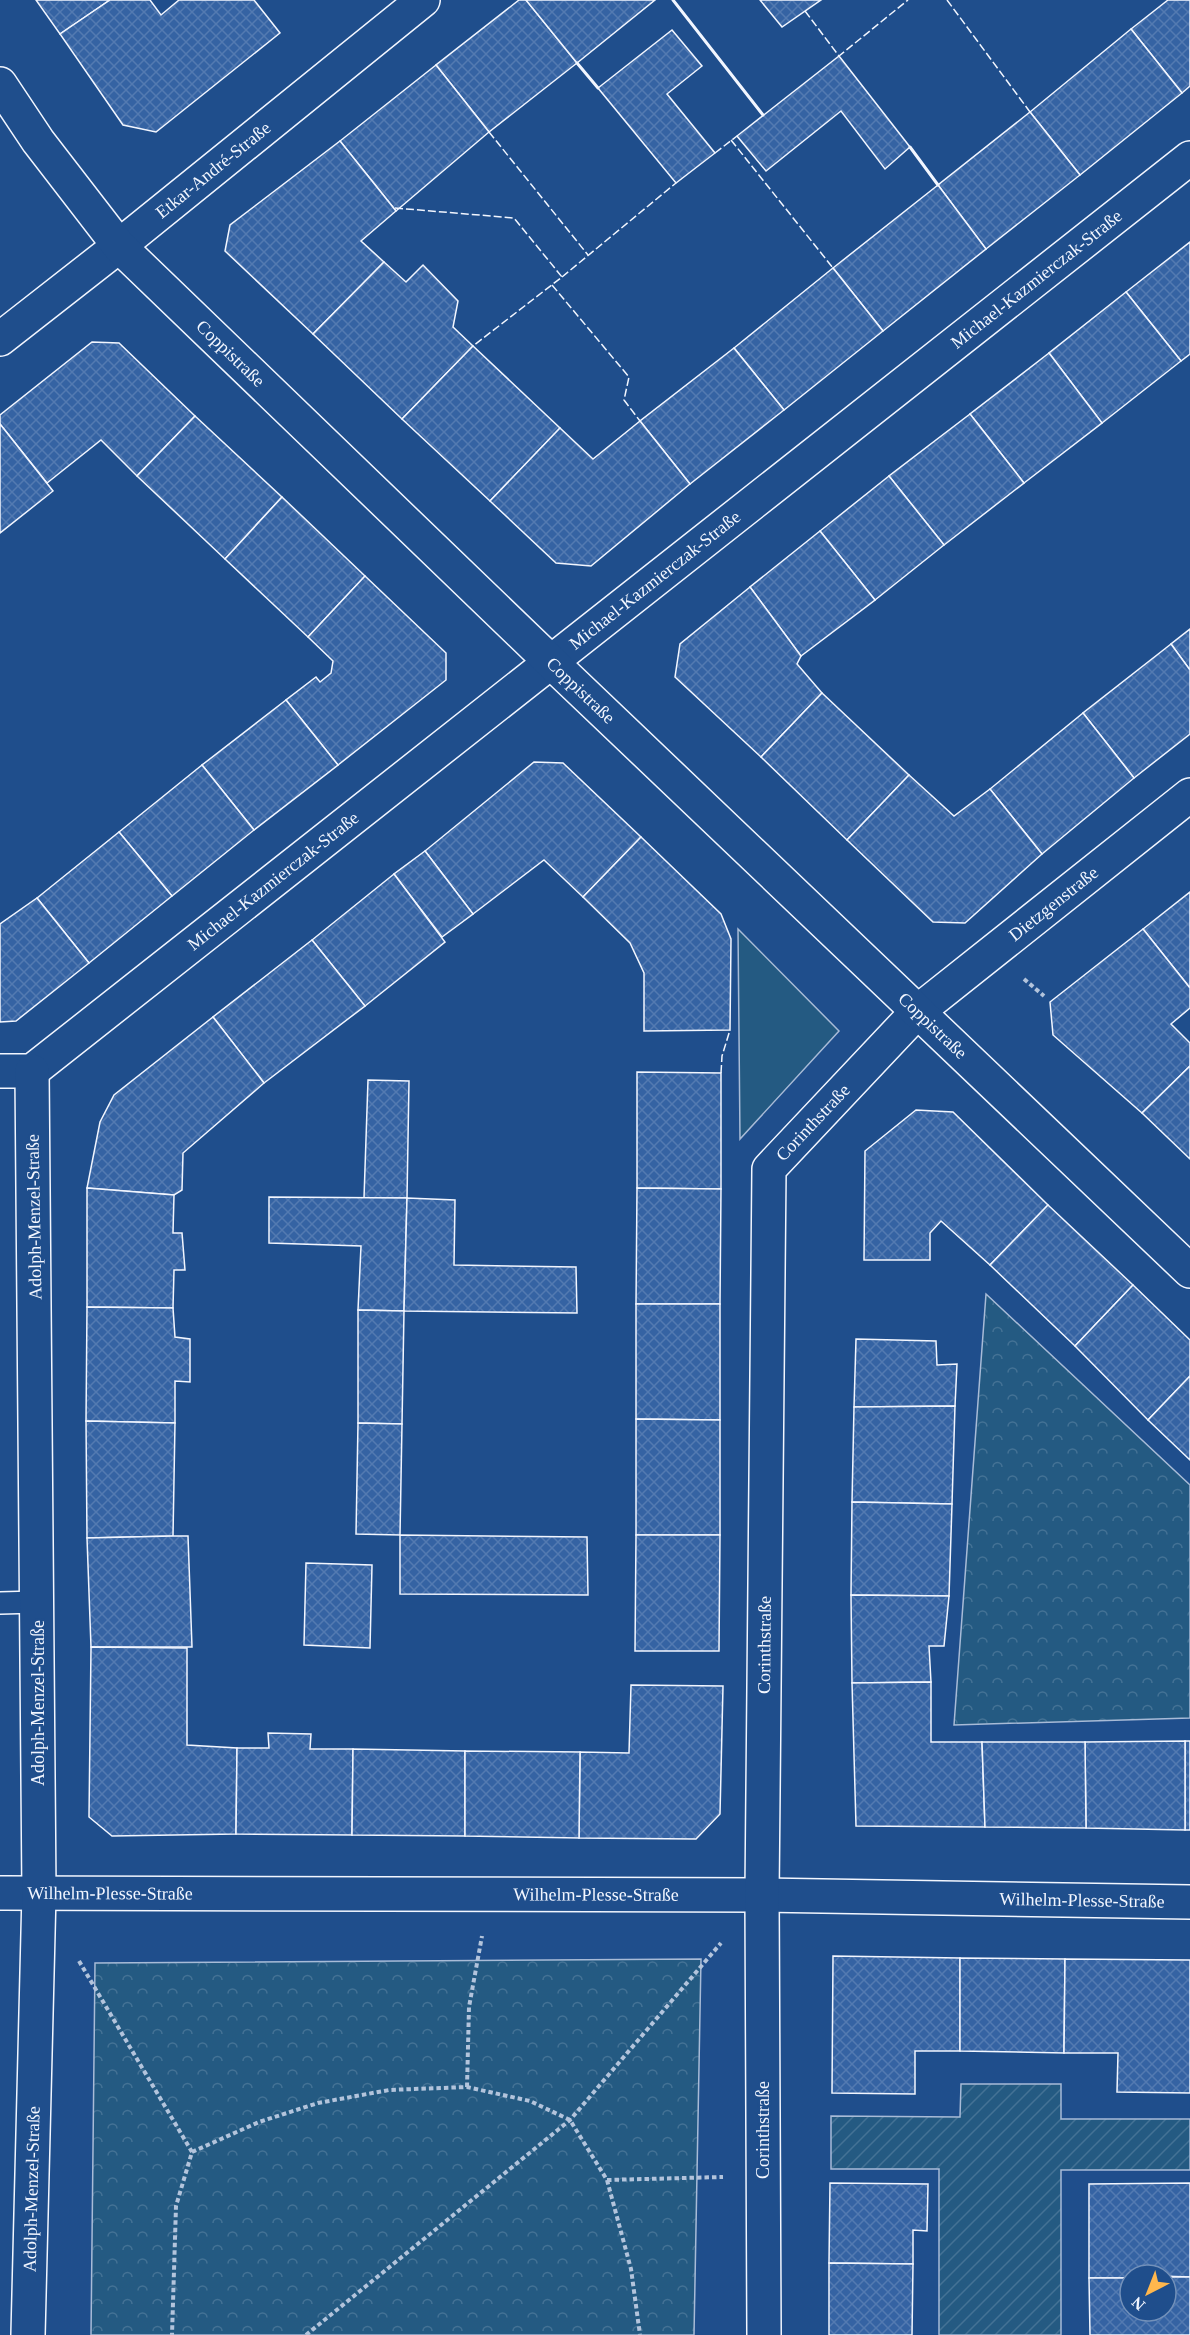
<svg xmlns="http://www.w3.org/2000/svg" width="1190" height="2335" font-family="'Times New Roman',serif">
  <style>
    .grass { fill: #245a82; stroke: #a8bbd7; stroke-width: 1.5 }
    .forest { fill: url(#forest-crowns); stroke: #a8bbd7; stroke-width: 1.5 }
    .garden { fill: url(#garden-furrows); stroke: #a8bbd7; stroke-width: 1.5 }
    .building { fill: url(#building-cross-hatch); stroke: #f2f6ff; stroke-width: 1.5 }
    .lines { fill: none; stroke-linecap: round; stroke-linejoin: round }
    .service-casing { stroke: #f2f6ff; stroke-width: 24 }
    .minor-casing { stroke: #f2f6ff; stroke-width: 36 }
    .secondary-casing { stroke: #f2f6ff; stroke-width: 36 }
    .path { stroke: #b3c4dc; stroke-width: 4; stroke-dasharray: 4.5 3; stroke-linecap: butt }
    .service { stroke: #1f4e8c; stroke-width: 21 }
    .minor { stroke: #1f4e8c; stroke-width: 33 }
    .secondary { stroke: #1f4e8c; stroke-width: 33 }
    .fence { stroke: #f2f6ff; stroke-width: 1.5; stroke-dasharray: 8 3; stroke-linecap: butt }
    .wall { stroke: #f2f6ff; stroke-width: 3 }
    .labels { text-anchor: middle; stroke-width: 4.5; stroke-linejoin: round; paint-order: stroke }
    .street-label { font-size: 18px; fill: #f2f6ff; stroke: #1f4e8c }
  </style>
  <defs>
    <pattern id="forest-crowns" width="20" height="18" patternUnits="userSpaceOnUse" patternTransform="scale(1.5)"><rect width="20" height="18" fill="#245a82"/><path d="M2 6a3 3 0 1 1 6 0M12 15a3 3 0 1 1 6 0" fill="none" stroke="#447295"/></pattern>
    <pattern id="garden-furrows" width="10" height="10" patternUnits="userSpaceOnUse" patternTransform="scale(1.5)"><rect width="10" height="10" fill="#245a82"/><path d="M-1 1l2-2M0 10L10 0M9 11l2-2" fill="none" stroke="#447295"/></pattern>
    <pattern id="building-cross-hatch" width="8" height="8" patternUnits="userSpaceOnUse" patternTransform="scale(1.5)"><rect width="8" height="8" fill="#3563a3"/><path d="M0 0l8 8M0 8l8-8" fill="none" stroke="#537ab1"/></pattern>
  </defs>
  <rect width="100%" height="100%" fill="#1f4e8c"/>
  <polygon class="grass" points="738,929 839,1031 740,1139"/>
  <g class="forest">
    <polygon points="986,1294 1190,1485 1190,1718 954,1725"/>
    <polygon points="701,1959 694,2335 91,2335 95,1963"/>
  </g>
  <polygon class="garden" points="961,2084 1061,2084 1061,2119 1190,2119 1190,2170 1061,2170 1061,2335 939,2335 939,2169 831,2169 831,2116 960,2117"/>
  <g class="building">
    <polygon points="36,0 110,0 60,34"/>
    <polygon points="110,0 150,0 161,15 179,0 254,0 280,33 156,132 123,125 60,34"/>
    <polygon points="519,0 526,0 577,63 489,132 436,65"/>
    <polygon points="526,0 655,0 577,63"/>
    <polygon points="760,0 821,0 782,27"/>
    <polygon points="1168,0 1190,0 1190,86 1182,93 1131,29"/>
    <polygon points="1131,29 1182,93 1080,175 1030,112"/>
    <polygon points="672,30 702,66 667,94 715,153 676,183 598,88"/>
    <polygon points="839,56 910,147 885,169 841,111 766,171 737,136"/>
    <polygon points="436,65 489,132 396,211 340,141"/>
    <polygon points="1030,112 1080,175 986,249 938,185"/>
    <polygon points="340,141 396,211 361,241 384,262 313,334 225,251 230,225"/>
    <polygon points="938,185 986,249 883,331 833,268"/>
    <polygon points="1190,242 1190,354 1181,361 1126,292"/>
    <polygon points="384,262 406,282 423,265 458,301 453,327 473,346 402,419 313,334"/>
    <polygon points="833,268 883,331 784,410 734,348"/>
    <polygon points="1126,292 1181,361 1102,423 1049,353"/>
    <polygon points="92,342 119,343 195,416 137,476 101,440 47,483 0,424 0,415"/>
    <polygon points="473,346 560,428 490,501 402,419"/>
    <polygon points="734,348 784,410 690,484 640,421"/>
    <polygon points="1049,353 1102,423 1024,483 970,414"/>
    <polygon points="970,414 1024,483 944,545 889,476"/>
    <polygon points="195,416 282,497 225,559 137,476"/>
    <polygon points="640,421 690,484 591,566 556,563 490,501 560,428 593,459"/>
    <polygon points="0,424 53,491 0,533"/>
    <polygon points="889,476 944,545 875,600 820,531"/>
    <polygon points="282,497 365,576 308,637 225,559"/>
    <polygon points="820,531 875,600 801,656 750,587"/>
    <polygon points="365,576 446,653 446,680 338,765 286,700 316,677 320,682 331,673 333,661 308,637"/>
    <polygon points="750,587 801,656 797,664 822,693 761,757 675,677 680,644"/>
    <polygon points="1190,629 1190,670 1171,644"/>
    <polygon points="1171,644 1190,670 1190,734 1134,778 1083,713"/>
    <polygon points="822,693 909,775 847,840 761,757"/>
    <polygon points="286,700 338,765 254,830 202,765"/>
    <polygon points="1083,713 1134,778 1042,854 990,789"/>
    <polygon points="534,762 563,763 641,837 583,897 544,860 473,914 425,851"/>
    <polygon points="202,765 254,830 172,896 119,832"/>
    <polygon points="909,775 954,816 990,789 1042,854 965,923 933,922 847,840"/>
    <polygon points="119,832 172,896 89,963 37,898"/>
    <polygon points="641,837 721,914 731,939 730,1030 644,1031 644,973 630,943 583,897"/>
    <polygon points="425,851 473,914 442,937 394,874"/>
    <polygon points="394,874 445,942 365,1006 312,940"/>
    <polygon points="1190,892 1190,988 1143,929"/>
    <polygon points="37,898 89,963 16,1021 0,1022 0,924"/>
    <polygon points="1143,929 1190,988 1190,1008 1171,1024 1190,1043 1190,1066 1142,1113 1053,1035 1050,1002"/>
    <polygon points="312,940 365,1006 264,1083 213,1017"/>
    <polygon points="213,1017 264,1083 183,1153 182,1190 174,1195 87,1188 100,1122 114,1095"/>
    <polygon points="1190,1066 1190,1159 1142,1113"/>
    <polygon points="637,1072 721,1073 721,1189 637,1188"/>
    <polygon points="368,1080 409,1081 407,1198 364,1198"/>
    <polygon points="916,1110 953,1112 1048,1205 990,1265 941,1221 930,1233 930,1260 864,1260 865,1151"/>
    <polygon points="87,1188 174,1195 173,1233 182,1233 185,1270 174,1270 173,1308 87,1307"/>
    <polygon points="637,1188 721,1189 720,1304 636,1304"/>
    <polygon points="269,1197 407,1198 404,1311 358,1310 361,1246 269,1243"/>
    <polygon points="407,1198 455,1200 454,1265 576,1267 577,1313 404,1311"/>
    <polygon points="1048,1205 1133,1285 1075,1346 990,1265"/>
    <polygon points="1133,1285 1190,1340 1190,1376 1148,1420 1075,1346"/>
    <polygon points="636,1304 720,1304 720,1420 636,1419"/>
    <polygon points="87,1307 173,1308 175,1337 190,1339 190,1382 175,1381 175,1423 86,1421"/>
    <polygon points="358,1310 404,1311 402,1424 358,1423"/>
    <polygon points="856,1339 936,1341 937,1365 957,1364 955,1406 854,1407"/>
    <polygon points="1190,1376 1190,1460 1148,1420"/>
    <polygon points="955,1406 952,1504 852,1502 854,1407"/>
    <polygon points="636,1419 720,1420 720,1535 636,1535"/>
    <polygon points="86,1421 175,1423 173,1536 87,1538"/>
    <polygon points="358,1423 402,1424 400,1535 356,1534"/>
    <polygon points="852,1502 952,1504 949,1596 851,1595"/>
    <polygon points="400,1535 587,1537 588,1595 400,1594"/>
    <polygon points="636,1535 720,1535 719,1651 635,1651"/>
    <polygon points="173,1536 188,1536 192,1647 91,1647 87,1538"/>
    <polygon points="306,1563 372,1565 370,1648 304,1645"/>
    <polygon points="851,1595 949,1596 944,1646 929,1646 931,1682 852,1683"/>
    <polygon points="91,1647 187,1648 187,1745 237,1748 236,1834 112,1836 89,1817"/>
    <polygon points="931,1682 931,1742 982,1742 985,1827 856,1826 852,1683"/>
    <polygon points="631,1685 723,1686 720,1814 696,1839 579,1838 580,1752 629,1753"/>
    <polygon points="268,1733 311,1734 310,1749 353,1749 352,1835 236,1834 237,1748 269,1748"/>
    <rect x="1185" y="1741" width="5" height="89"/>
    <polygon points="1185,1741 1185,1830 1086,1828 1085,1742"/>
    <polygon points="982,1742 1085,1742 1086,1828 985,1827"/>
    <polygon points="353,1749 465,1751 465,1836 352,1835"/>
    <polygon points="465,1751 580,1752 579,1838 465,1836"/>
    <polygon points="833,1956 960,1958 960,2051 915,2051 915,2094 832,2093"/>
    <polygon points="960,1958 1065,1959 1064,2053 960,2051"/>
    <polygon points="1065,1959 1190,1960 1190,2093 1117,2092 1118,2053 1064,2053"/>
    <polygon points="830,2183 928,2184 927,2231 913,2230 913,2264 829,2263"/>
    <polygon points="1190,2183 1190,2277 1130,2275 1130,2278 1089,2278 1089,2184"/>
    <polygon points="829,2263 913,2264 912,2335 829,2335"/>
    <polygon points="1166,2277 1190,2277 1190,2335 1090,2335 1089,2278 1130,2278 1130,2311 1166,2311"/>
  </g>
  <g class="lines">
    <defs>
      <polyline id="service" points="0,1603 37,1602"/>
      <g id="minor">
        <path id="s1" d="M 0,339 L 119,246 L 423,0"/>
        <path id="s2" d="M 0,1071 L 32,1071 L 1190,158"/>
        <path id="s3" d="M 0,1893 L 762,1895 L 1190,1902"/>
        <path id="s4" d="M 28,2335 L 39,1893 L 32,1071"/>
        <path id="s5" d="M 764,2335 L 762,1895 L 769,1169 L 917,1012 L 1190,795"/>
      </g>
      <g id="secondary">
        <path id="s6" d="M 0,84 L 38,141 L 119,246 L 551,662 L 1190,1271"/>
      </g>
    </defs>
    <use href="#service" class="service-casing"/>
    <use href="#minor" class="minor-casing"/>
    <use href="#secondary" class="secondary-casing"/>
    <g class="path">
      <polyline points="1024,979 1044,996"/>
      <polyline points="79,1961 192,2152 176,2206 172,2335"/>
      <polyline points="467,2087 469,2007 482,1936"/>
      <polyline points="192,2152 259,2122 318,2103 389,2090 467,2087 530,2101 570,2120 607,2180 631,2269 640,2335"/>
      <polyline points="607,2180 723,2177"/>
      <polyline points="306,2335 570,2120 721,1943"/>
    </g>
    <use href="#service" class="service"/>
    <use href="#minor" class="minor"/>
    <use href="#secondary" class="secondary"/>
    <g class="fence">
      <polyline points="947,0 1030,112"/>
      <polyline points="805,11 839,56 908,0"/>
      <polyline points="489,132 588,255"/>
      <polyline points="731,140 833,268"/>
      <polyline points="715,153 737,136"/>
      <polyline points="395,208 514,218 562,277 473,346"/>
      <polyline points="562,277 676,183"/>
      <polyline points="552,285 629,377 624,400 640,421"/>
      <polyline points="721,1073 722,1056 730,1030"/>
    </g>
    <g class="wall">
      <polyline points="673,0 763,115"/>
      <polyline points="577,63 598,88"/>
      <polyline points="910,147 938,185"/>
    </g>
  </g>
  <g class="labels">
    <g class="street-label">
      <text dy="6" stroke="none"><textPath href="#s1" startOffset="272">Etkar-André-Straße</textPath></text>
      <text dy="6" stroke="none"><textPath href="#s2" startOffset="1311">Michael-Kazmierczak-Straße</textPath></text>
      <text dy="6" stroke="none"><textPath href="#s6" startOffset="356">Coppistraße</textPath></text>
      <text dy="6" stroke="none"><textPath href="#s2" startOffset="825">Michael-Kazmierczak-Straße</textPath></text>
      <text dy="6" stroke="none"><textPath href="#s6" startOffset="842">Coppistraße</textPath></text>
      <text dy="6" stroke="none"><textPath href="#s2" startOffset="339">Michael-Kazmierczak-Straße</textPath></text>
      <text dy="6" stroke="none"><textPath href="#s5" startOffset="1556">Dietzgenstraße</textPath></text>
      <text dy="6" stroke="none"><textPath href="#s6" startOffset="1328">Coppistraße</textPath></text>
      <text dy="6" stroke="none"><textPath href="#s5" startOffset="1230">Corinthstraße</textPath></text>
      <text transform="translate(34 1217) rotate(-91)" y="6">Adolph-Menzel-Straße</text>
      <text dy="6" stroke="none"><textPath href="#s5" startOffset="690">Corinthstraße</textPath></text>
      <text transform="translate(38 1703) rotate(-90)" y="6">Adolph-Menzel-Straße</text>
      <text dy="6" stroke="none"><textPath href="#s3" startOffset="110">Wilhelm-Plesse-Straße</textPath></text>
      <text dy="6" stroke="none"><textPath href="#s3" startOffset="596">Wilhelm-Plesse-Straße</textPath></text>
      <text dy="6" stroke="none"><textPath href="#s3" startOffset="1082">Wilhelm-Plesse-Straße</textPath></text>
      <text transform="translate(763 2130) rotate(-90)" y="6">Corinthstraße</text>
      <text dy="6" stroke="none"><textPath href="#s4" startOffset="146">Adolph-Menzel-Straße</textPath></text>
    </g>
  </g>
  <g transform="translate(1148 2293) rotate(222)"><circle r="28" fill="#1f4e8c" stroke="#7391ba" stroke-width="1.5"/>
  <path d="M0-4.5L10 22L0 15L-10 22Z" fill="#ffb74d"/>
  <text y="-9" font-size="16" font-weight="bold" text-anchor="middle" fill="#f2f6ff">N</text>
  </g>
</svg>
